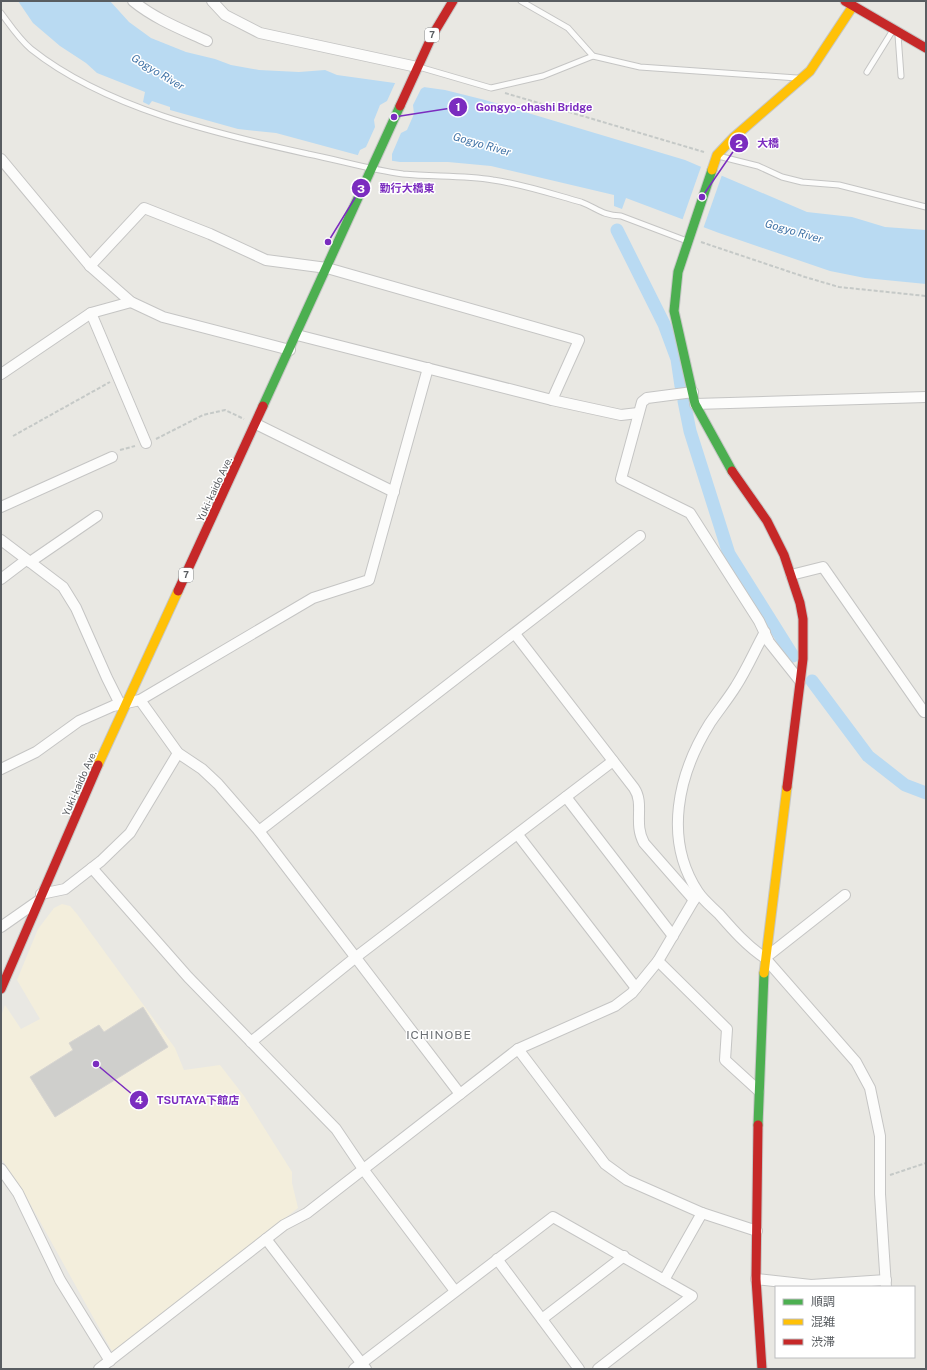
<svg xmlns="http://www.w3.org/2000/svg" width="927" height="1370" font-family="'Public Sans','Noto Sans JP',sans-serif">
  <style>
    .commercial { fill: #f3eedc }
    .water { fill: #b9daf2 }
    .pier { fill: #e9e8e3 }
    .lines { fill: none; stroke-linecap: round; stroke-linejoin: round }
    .canal { stroke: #b9daf2; stroke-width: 13 }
    .building { fill: #cfcfcc; stroke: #d8d6d2 }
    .lane-casing { stroke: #c5c5c4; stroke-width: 7 }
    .street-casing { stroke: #c5c5c4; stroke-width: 12 }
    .fast-casing { stroke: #c6c7c6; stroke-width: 11 }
    .slow-casing { stroke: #c6c7c6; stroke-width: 11 }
    .jam-casing { stroke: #c6c7c6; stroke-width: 11 }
    .path { stroke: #c5c9c7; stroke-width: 2; stroke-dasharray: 4 2; stroke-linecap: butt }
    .lane { stroke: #fcfcfb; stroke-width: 5 }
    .street { stroke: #fcfcfb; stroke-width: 10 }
    .fast { stroke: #4caf50; stroke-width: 9 }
    .slow { stroke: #ffc107; stroke-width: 9 }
    .jam { stroke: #c62828; stroke-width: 9 }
    .labels { text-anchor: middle; stroke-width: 3; stroke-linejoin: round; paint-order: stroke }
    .shield { fill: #fff; stroke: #8b8e90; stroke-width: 1 }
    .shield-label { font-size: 9px; font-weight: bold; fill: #595d61 }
    .street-label { font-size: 10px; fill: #595d61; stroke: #fff }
    .water-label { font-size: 11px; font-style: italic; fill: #4375a8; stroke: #fff }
    .quarter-label { font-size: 12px; letter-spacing: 1px; fill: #6b6f73; stroke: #fff }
    .leader { fill: none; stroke: #7b2cbf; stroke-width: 1.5 }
    .callout-dot { fill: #7b2cbf; stroke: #fff; stroke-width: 1.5 }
    .mark-label { font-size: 12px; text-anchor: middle; font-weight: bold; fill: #fff }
    .callout-label { font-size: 11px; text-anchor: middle; font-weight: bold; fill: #7b2cbf; stroke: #fff; stroke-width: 3; stroke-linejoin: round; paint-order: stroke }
  </style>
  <rect width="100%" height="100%" fill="#e9e8e3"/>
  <polygon class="commercial" points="62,904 70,906 77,914 175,1048 184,1070 220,1065 244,1096 292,1172 292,1183 298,1208 113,1353 23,1191 1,1158 1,1016 5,1005 21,1029 40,1019 17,980 38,929 54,908"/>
  <polygon class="water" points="18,1 110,1 129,22 151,38 186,52 215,59 231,65 259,70 299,72 325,70 337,75 445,90 485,100 685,160 807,212 852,217 885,227 926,230 926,284 865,278 830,271 719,233 626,198 622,209 614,206 614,195 491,166 448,162 400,162 361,156 276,133 238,129 170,110 170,107 152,101 149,105 143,102 145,92 97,73 86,63 60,46 33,23"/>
  <g class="pier">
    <polygon points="396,81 426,86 421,89 413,105 414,114 407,130 401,133 392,154 392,162 357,157 360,150 366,147 375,127 374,120 380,105 387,101"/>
    <polygon points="702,164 723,172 703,229 682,221"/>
  </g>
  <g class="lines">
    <g class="canal">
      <polyline points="617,230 664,324 677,359 681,386"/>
      <polyline points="684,401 690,431 729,554 793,656"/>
      <polyline points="812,681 868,756 905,785 926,793"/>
    </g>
  </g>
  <polygon class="building" points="143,1007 168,1047 55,1117 30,1077 73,1050 69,1043 99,1025 104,1032"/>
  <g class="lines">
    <defs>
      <g id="lane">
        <polyline points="521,1 568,28 593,56 640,67 797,78"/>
        <path d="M 1,13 C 10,25 19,39 31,49 C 105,108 217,134 308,154 C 339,160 371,170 403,174 C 433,177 463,175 493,180 C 522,184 552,194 581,202 C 597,208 601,215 621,216 L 687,241"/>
        <polyline points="898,35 901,76"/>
        <polyline points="419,67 491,88 543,76 593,56"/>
        <polyline points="867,72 893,30"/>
        <polyline points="718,156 758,166 782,177 802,182 839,185 926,207"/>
      </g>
      <g id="street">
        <path d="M 133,1 C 155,19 181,29 207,41"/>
        <polyline points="212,1 225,15 260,33 417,67"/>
        <polyline points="1,159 90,266 131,302 163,317 290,350"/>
        <polyline points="90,266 144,208 210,234 266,260 327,268 579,340 552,400"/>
        <polyline points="91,313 146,443"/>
        <polyline points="297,335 552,400 621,415 638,413"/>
        <polyline points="1,374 91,313 131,302"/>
        <polyline points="693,392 647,398 642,402 621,479 690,513 759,621 769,642 800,681"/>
        <polyline points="695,404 926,397"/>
        <polyline points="256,424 394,492"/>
        <polyline points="1,507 112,457"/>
        <polyline points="1,540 63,587 76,608 107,678 120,704"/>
        <polyline points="30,562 97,516"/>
        <polyline points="791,575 823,567 924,712"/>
        <polyline points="1,579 26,560"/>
        <path d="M 765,632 C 755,650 747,669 736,686 C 728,699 718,711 710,723 C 678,774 663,839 698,892 C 703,900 712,907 719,914 C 733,930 747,946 765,958 L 856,1062 L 870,1088 L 880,1136 L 880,1194 L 886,1287"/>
        <path d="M 515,634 L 634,788 C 645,804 633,823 644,843 L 694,900"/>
        <polyline points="140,700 178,753 202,769 218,784 259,831 460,1094"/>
        <polyline points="1,769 36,752 79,721 113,706 140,700 313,598 369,580 428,368"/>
        <polyline points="566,797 673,936"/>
        <polyline points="259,831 640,536"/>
        <polyline points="518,835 636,988"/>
        <polyline points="92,868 188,977 336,1129 363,1169 455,1291"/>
        <polyline points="41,894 65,889 101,861 130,833 178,753"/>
        <polyline points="1,927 38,901"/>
        <polyline points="765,958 845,895"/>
        <polyline points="658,961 727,1029 725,1060 759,1091"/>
        <polyline points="251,1042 356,957 613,761"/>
        <polyline points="518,1049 605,1164 627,1180 702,1213 757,1231"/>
        <polyline points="1,1169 18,1193 60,1280 110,1361"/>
        <polyline points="266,1239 366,1369"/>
        <polyline points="497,1259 579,1369"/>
        <polyline points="756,1279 811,1285 886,1280"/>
        <polyline points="542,1319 624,1256"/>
        <polyline points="99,1369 284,1225 307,1213 518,1049 615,1006 632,993 658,961 698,893"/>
        <polyline points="354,1369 553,1217 664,1280 702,1213"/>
        <polyline points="598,1369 692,1296 664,1280"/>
      </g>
      <g id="fast">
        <polyline points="712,170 678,272 674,311 695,404 732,471"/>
        <polyline points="263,406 400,106"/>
        <polyline points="758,1125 764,973"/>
      </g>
      <g id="slow">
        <polyline points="712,170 717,155 733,138 810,71 853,6"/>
        <polyline points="98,765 178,591"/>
        <polyline points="764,973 787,787"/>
      </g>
      <g id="jam">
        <polyline points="845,1 926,48"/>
        <polyline points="400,106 432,36 453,1"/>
        <polyline points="732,471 767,521 784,555 800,603 803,619 803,659 787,787"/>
        <polyline points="178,591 263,406"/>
        <polyline points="1,989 98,765"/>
        <polyline points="758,1125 756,1279 762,1369"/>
      </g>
    </defs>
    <use href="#lane" class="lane-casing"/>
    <use href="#street" class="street-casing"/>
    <use href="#fast" class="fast-casing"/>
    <use href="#slow" class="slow-casing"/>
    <use href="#jam" class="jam-casing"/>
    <g class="path">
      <polyline points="505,93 704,152"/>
      <polyline points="701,242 805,277 839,287 926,296"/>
      <polyline points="13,436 110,382"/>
      <polyline points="156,439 203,415 225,410 244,419"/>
      <polyline points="120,450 135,446"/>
      <polyline points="890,1175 926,1163"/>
    </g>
    <use href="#lane" class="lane"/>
    <use href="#street" class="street"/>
    <use href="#fast" class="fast"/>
    <use href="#slow" class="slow"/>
    <use href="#jam" class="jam"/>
  </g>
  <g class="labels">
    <g class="shield">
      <rect x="425" y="28" width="14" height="14" rx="3"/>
      <rect x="179" y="568" width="14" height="14" rx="3"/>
    </g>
    <g class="shield-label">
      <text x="432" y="38">7</text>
      <text x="186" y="578">7</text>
    </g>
    <g class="street-label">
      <text transform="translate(214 489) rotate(-65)" y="4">Yuki-kaido Ave.</text>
      <text transform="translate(79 783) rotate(-66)" y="4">Yuki-kaido Ave.</text>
    </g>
    <g class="water-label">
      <text transform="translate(158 72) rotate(31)" y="4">Gogyo River</text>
      <text transform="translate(482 144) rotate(16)" y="4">Gogyo River</text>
      <text transform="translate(794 231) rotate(16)" y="4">Gogyo River</text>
    </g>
    <g class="quarter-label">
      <text x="439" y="1039">ICHINOBE</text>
    </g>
  </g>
  <path class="leader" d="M394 117L458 107M702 197L739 143M328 242L361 188M96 1064L139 1100"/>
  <g class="callout-dot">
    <circle cx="394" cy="117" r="4"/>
    <circle cx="702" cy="197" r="4"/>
    <circle cx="328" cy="242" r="4"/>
    <circle cx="96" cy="1064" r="4"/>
    <circle cx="458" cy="107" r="10"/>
    <circle cx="739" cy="143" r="10"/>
    <circle cx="361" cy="188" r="10"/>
    <circle cx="139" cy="1100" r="10"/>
  </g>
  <g class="mark-label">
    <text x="458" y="111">1</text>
    <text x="739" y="148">2</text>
    <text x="361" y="193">3</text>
    <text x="139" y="1104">4</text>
  </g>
  <g class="callout-label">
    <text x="534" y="111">Gongyo-ohashi Bridge</text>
    <text x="768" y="147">大橋</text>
    <text x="407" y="192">勤行大橋東</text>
    <text x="198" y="1104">TSUTAYA下館店</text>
  </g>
  <rect width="927" height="1370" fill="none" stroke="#595d61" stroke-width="4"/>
  <rect x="775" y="1286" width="140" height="72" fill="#ffffff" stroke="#bdbec0"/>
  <rect x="783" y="1299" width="20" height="6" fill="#4caf50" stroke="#bdbec0"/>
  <text x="811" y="1306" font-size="12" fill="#595d61">順調</text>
  <rect x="783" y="1319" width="20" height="6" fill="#ffc107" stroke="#bdbec0"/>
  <text x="811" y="1326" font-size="12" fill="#595d61">混雑</text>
  <rect x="783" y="1339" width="20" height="6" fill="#c62828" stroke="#bdbec0"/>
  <text x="811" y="1346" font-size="12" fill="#595d61">渋滞</text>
</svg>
